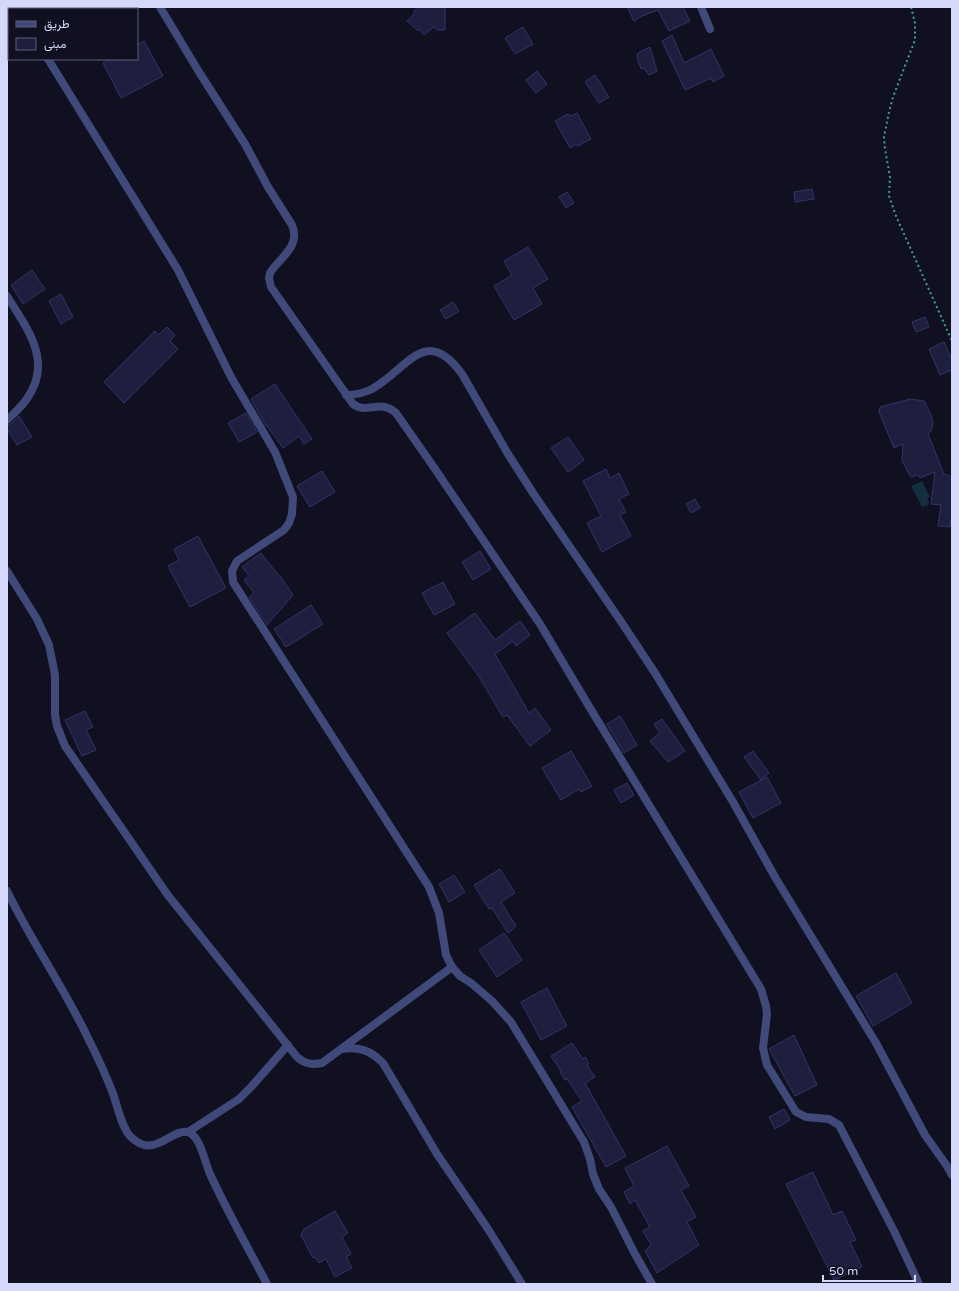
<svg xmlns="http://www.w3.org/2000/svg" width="959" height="1291" font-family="'Varela Round',Vazirmatn,sans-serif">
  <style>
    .water { fill: #132f41 }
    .building { fill: #1e1e3f; stroke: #323468 }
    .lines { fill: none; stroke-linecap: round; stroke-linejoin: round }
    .path { stroke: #3ca688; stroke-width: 2; stroke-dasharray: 2 3; stroke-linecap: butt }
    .minor { stroke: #404a7a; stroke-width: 8 }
  </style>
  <rect width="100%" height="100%" fill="#101020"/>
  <polygon class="water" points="922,481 930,497 927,498 929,502 928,505 922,507 911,486"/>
  <g class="building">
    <polygon points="418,7 445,7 445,30 438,30 434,27 424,35 420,30 417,30 407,21 414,14 414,11"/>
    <polygon points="627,7 683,7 690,21 669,31 658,10 642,16 634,21"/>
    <polygon points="523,27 533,44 515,54 505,38"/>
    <polygon points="672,35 684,63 711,49 724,76 713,82 711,78 685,90 662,41"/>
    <polygon points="144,41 163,76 121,98 103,63 111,59 137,59 137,45"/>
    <polygon points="650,47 657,71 649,75 644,68 641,69 637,57 638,53"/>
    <polygon points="537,71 547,84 536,93 526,80"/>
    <polygon points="595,75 609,97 599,103 585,82"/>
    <polygon points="577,113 591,139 578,146 577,144 570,148 555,121 568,114 571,116"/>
    <polygon points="812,189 814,199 795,202 794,192"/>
    <polygon points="567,192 574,203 566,208 559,197"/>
    <polygon points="528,247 548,279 533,288 542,304 514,320 494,286 512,275 504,261"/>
    <polygon points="32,270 45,289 23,304 11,285"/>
    <polygon points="61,294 73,317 61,324 49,301"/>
    <polygon points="453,302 459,311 446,319 440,310"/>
    <polygon points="925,317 929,327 916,332 912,322"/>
    <polygon points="167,327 175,335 170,341 178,349 124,403 104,382 155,331 158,335"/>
    <polygon points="944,342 952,360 952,370 940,375 929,349"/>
    <polygon points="275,384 312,439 304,444 299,436 283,448 267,426 266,426 251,399"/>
    <polygon points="910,399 924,401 931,415 933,422 931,431 928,434 944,474 952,477 952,520 951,519 950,527 938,526 941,505 931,504 935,472 920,478 919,475 911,477 902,461 903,444 894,448 879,412 880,407"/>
    <polygon points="246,413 257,432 239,442 228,423"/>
    <polygon points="19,416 32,437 17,445 7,429 7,425 11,424"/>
    <polygon points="568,437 584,460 568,472 551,448"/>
    <polygon points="606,469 610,478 619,473 629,494 619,499 626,512 620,515 631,536 602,552 587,523 601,516 583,481"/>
    <polygon points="322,471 335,492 310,507 297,486"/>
    <polygon points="695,499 700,508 691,513 686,504"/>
    <polygon points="198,536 226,588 190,607 168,566 179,560 174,549"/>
    <polygon points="480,551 491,569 473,580 462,562"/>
    <polygon points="261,553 279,576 280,576 293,595 267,625 249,597 254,593 244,580 249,576 242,567"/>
    <polygon points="443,582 455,604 434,615 422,593"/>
    <polygon points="311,605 323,624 286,647 274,629"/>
    <polygon points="475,613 495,640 520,621 530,635 516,646 513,641 495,654 529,713 535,708 551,730 530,746 507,715 503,717 478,675 447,633"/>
    <polygon points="85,711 93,727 86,730 96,750 82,756 65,720"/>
    <polygon points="620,716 637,745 624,753 607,724"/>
    <polygon points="662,719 685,751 668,762 650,741 660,733 654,724"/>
    <polygon points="571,751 592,786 581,792 579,789 561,800 542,768"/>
    <polygon points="753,751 769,773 761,780 744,757"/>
    <polygon points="767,777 781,803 753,818 739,792"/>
    <polygon points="627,783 634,795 621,803 614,790"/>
    <polygon points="500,869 515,893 501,902 516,926 508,933 492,908 489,909 474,885"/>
    <polygon points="454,875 465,892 449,902 439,884"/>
    <polygon points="504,933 522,960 497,977 479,950"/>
    <polygon points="896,973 912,1003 873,1026 856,996"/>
    <polygon points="547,988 567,1026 541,1040 521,1002"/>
    <polygon points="794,1035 817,1085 795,1096 769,1049"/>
    <polygon points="572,1043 583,1059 585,1057 589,1064 587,1065 595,1077 585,1083 626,1156 606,1167 572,1107 582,1101 567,1079 565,1080 560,1072 561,1071 551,1056"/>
    <polygon points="784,1109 790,1120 775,1129 769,1117"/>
    <polygon points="667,1146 689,1186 681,1190 696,1217 687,1222 699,1245 657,1273 645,1251 651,1245 643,1231 650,1227 635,1200 630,1204 624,1192 634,1186 625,1168"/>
    <polygon points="813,1172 833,1215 842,1211 856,1240 850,1242 862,1267 834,1280 786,1184"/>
    <polygon points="335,1211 348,1233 342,1237 351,1254 346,1257 352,1268 335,1277 326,1259 319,1263 315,1257 313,1258 301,1235 304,1229"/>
  </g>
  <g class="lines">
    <polyline class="path" points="911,7 915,23 915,40 893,97 889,112 884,137 885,149 890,177 889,196 896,216 952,341"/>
    <g class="minor">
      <polyline points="17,7 18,9"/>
      <path d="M 160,7 L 199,72 L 245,144 L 268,187 L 292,225 C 301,247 280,257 270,273 L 269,278 L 271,287 L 353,404 C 367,415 380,398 396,413 L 433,466 L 540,624 L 590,708 L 761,989 L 766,1006 L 767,1014 L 763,1048 L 767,1065 L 772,1073 L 796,1112 L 806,1117 L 829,1119 L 839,1125 L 894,1231 L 919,1284"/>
      <polyline points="701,7 710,29"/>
      <polyline points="48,59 178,270 231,377 275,452 293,497 292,514 289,523 284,530 237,561 232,571 233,582 429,887 439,913 446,955 452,967 460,976 471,983 492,1001 511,1022 584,1142 590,1159 593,1174 599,1189 611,1207 635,1254 652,1284"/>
      <path d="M 7,296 C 26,327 53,360 28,397 C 23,406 14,413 7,420"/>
      <path d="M 346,395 C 355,395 364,393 372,389 C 407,370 425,323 462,374 L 508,454 L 533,493 L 622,623 L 655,673 L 733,802 L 775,877 L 876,1043 L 925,1135 L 947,1166 L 952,1175"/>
      <path d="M 7,571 L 37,619 L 49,645 L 55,675 L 55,715 L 57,726 L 65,746 L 167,894 L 297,1057 C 305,1064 312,1065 322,1063 L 452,967"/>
      <path d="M 7,891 C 31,941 63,986 87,1036 C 96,1054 105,1073 112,1091 C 117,1104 121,1126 130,1136 C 154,1161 171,1128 188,1132 C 200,1135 205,1163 210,1174 C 227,1211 248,1248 267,1284"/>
      <path d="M 342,1049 C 359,1046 371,1051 383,1063 L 437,1154 L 488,1229 L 522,1284"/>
      <polyline points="188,1132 239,1099 251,1087 288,1045"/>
    </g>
  </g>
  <rect width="959" height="1291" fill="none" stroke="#d4d8fa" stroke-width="16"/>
  <rect x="8" y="8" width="130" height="52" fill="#101020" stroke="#5e6077"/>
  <rect x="16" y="21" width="20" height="6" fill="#404a7a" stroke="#5e6077"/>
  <text x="44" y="28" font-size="12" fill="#d4d8fa">طريق</text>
  <rect x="16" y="38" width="20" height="12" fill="#1e1e3f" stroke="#5e6077"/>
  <text x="44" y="48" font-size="12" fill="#d4d8fa">مبنى</text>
  <path d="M823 1275v6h92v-6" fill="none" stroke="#d4d8fa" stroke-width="2"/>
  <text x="829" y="1275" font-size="12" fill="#d4d8fa" stroke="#101020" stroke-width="3" paint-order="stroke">50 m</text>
</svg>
